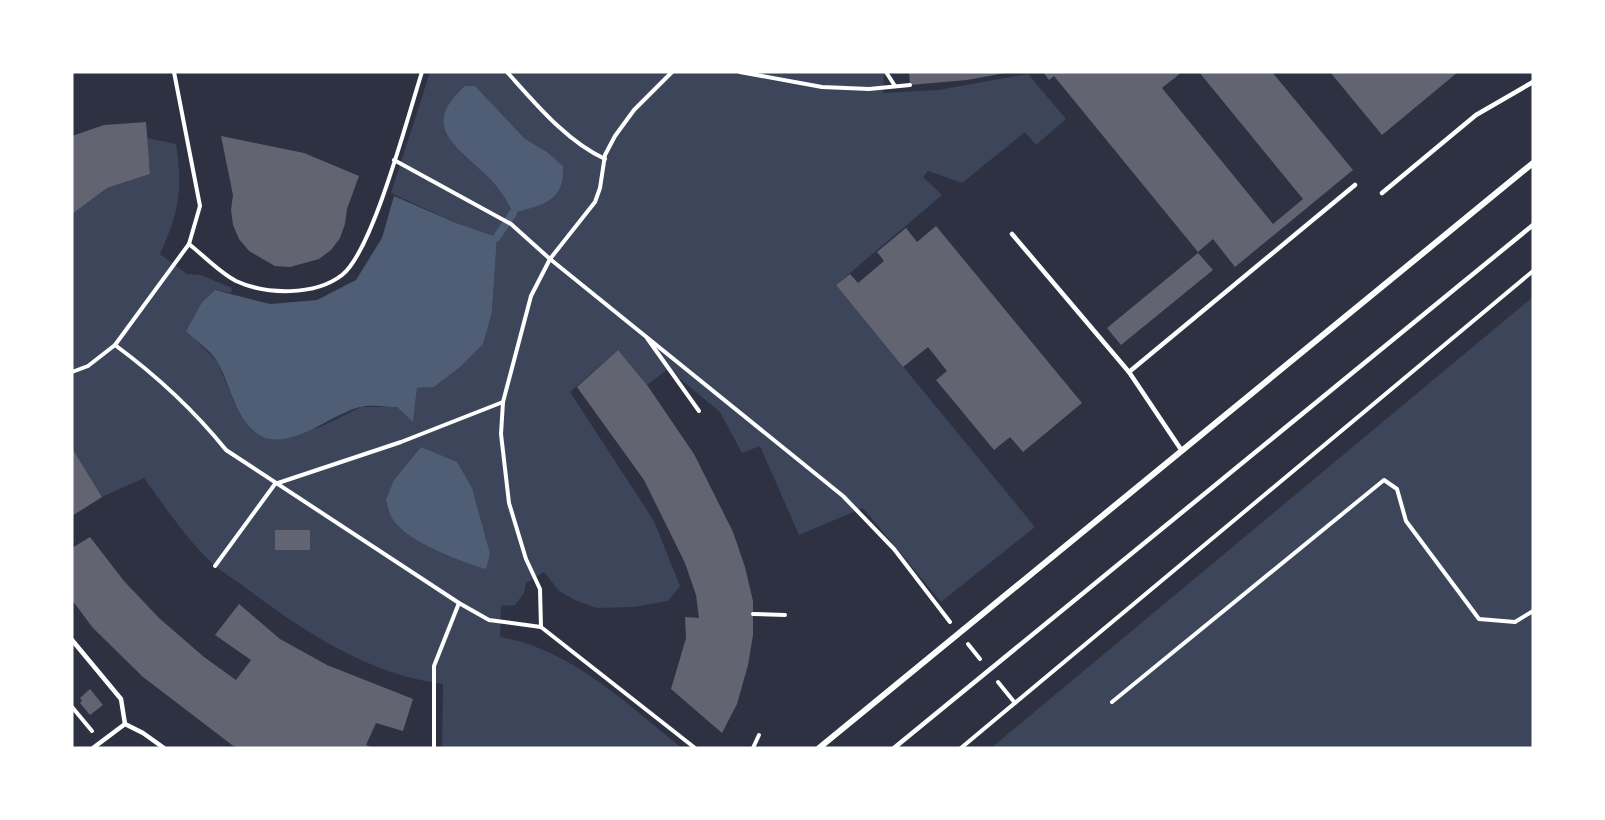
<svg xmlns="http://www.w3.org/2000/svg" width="1605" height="820" font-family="'Public Sans',sans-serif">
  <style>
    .green { fill: #3c4559 }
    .water { fill: #4f5d75 }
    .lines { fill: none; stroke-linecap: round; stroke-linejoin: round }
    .stream { stroke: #4f5d75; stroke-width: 8 }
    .building { fill: #626471 }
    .path { stroke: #fff; stroke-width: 4 }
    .service { stroke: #fff; stroke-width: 4.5 }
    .minor { stroke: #fff; stroke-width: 6 }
  </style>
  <rect width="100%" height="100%" fill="#2d3142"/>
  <g class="green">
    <path d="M 430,72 L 884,72 L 883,93 L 938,90 L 1028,74 L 1066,119 L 1036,145 L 1025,132 L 962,183 L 928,171 L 923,177 L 942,195 L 836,285 L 1035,527 L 941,602 L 863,508 L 799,535 L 760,446 L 742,453 L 720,412 L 668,369 L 647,385 L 618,350 L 570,392 L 654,521 L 680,586 L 668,601 L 634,607 L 597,608 L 577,601 L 559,591 L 544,572 L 526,583 L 524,593 L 515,605 L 501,606 L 500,637 C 570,648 628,705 682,748 L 442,748 L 443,684 C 372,676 302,631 246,588 C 236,580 223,573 213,564 C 186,539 166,508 144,478 L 102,497 L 72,448 L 72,214 L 107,188 L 150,174 L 147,138 L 176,144 C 183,189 179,213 160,254 L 187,274 L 201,275 L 232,288 L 231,293 L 215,290 L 202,302 L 186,331 L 217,361 L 235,404 L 318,428 L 361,407 L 397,407 L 413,421 L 417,388 L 434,387 L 459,368 L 492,312 L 497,237 L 456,223 L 391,193 Z"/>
    <polygon points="1533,297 1533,748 991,748"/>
  </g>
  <g class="water">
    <path d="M 465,86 L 475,86 L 525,139 L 547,152 L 563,166 C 565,202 542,205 513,213 C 506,198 498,186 486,175 C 455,145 420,126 465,86 Z"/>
    <path d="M 394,196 L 456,223 L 497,237 L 492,312 L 483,344 L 459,368 L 434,387 L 417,388 L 413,422 L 397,407 C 386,407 371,404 360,407 C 327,415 279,463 248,425 C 233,407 229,383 218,363 C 212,351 195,341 186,331 L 202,302 L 215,290 L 270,304 L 317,300 L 356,280 L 382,238 Z"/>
    <path d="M 421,447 L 457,462 L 472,488 L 490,554 L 486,569 C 461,562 405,541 392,518 C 389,513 388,506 386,500 L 394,480 Z"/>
  </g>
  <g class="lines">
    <polyline class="stream" points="497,237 513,213"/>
  </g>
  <g class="building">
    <polygon points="909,72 1005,72 1005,73 967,80 910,85"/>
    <polygon points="1043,72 1182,72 1162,88 1273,224 1303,199 1199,72 1272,72 1353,170 1235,267 1213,239 1198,252 1054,76 1049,80"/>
    <polygon points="1330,72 1458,72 1382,135"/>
    <polygon points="146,122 150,174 107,188 72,214 72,136 104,125"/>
    <polygon points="221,136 304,153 359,176 347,209 345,224 340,238 331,250 319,259 290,267 275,266 249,251 239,239 233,225 231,210 233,195"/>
    <polygon points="936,226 1082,403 1023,452 1010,437 994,450 936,380 947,371 928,347 903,367 836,285 850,274 858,283 884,261 877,252 906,228 917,242"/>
    <polygon points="1198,253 1213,270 1121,345 1107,328"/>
    <polygon points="618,350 647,385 694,454 733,532 745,567 753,601 753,635 748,665 737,704 722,733 671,689 686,638 685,617 699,618 696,595 685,563 644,480 577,387"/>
    <polygon points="72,448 102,497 72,516"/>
    <rect x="275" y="530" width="35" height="20"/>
    <polygon points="90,537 124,581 159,618 204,657 236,680 251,660 215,635 239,604 280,639 327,665 413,699 403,731 376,723 366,745 374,748 238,748 232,745 143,677 93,628 72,600 72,548"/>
    <polygon points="90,689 103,705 90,715 80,703 82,701 80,698"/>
  </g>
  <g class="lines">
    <g class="path">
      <path d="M 507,72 C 535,103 566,141 605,159"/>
      <polyline points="740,72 822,87 869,89 910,85"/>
      <polyline points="886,72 895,86"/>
      <polyline points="394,160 511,224 550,259 843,496 894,549 950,622"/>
      <path d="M 189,244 C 204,256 220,273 236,281 C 266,295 315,296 342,275 C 373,251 408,115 422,72"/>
      <polyline points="647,338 699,411"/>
      <path d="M 115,345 C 157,376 193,409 226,450 L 459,603 L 489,620 L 541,627 L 695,748"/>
      <polyline points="72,372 88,366 115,345 189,244 200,206 174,72"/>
      <polyline points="215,566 275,484 401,442 503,402"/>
      <polyline points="753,614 785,615"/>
      <polyline points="541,627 540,589 526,559 509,503 501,434 503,402 531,296 550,259 595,202 600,188 605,155 615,136 634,110 672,72"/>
      <polyline points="968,644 980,659"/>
      <polyline points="998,682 1015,703"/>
      <polyline points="1112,702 1384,480 1397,489 1406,521 1479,619 1515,622 1533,611"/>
      <polyline points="72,707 92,731"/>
      <polyline points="434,748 434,666 459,603"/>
      <polyline points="753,748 759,735"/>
      <polyline points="961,748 1533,271"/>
    </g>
    <g class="service">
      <polyline points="1382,193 1476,115 1533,82"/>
      <polyline points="1012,234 1129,372 1182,451"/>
      <polyline points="1129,372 1355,185"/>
      <polyline points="72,640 121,699 125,724"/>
      <polyline points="93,748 125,724 143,733 164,748"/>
      <polyline points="894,748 1533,225"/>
    </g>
    <polyline class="minor" points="819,748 1533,163"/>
  </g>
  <rect width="1605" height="820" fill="none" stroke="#ffffff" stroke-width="147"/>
</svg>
